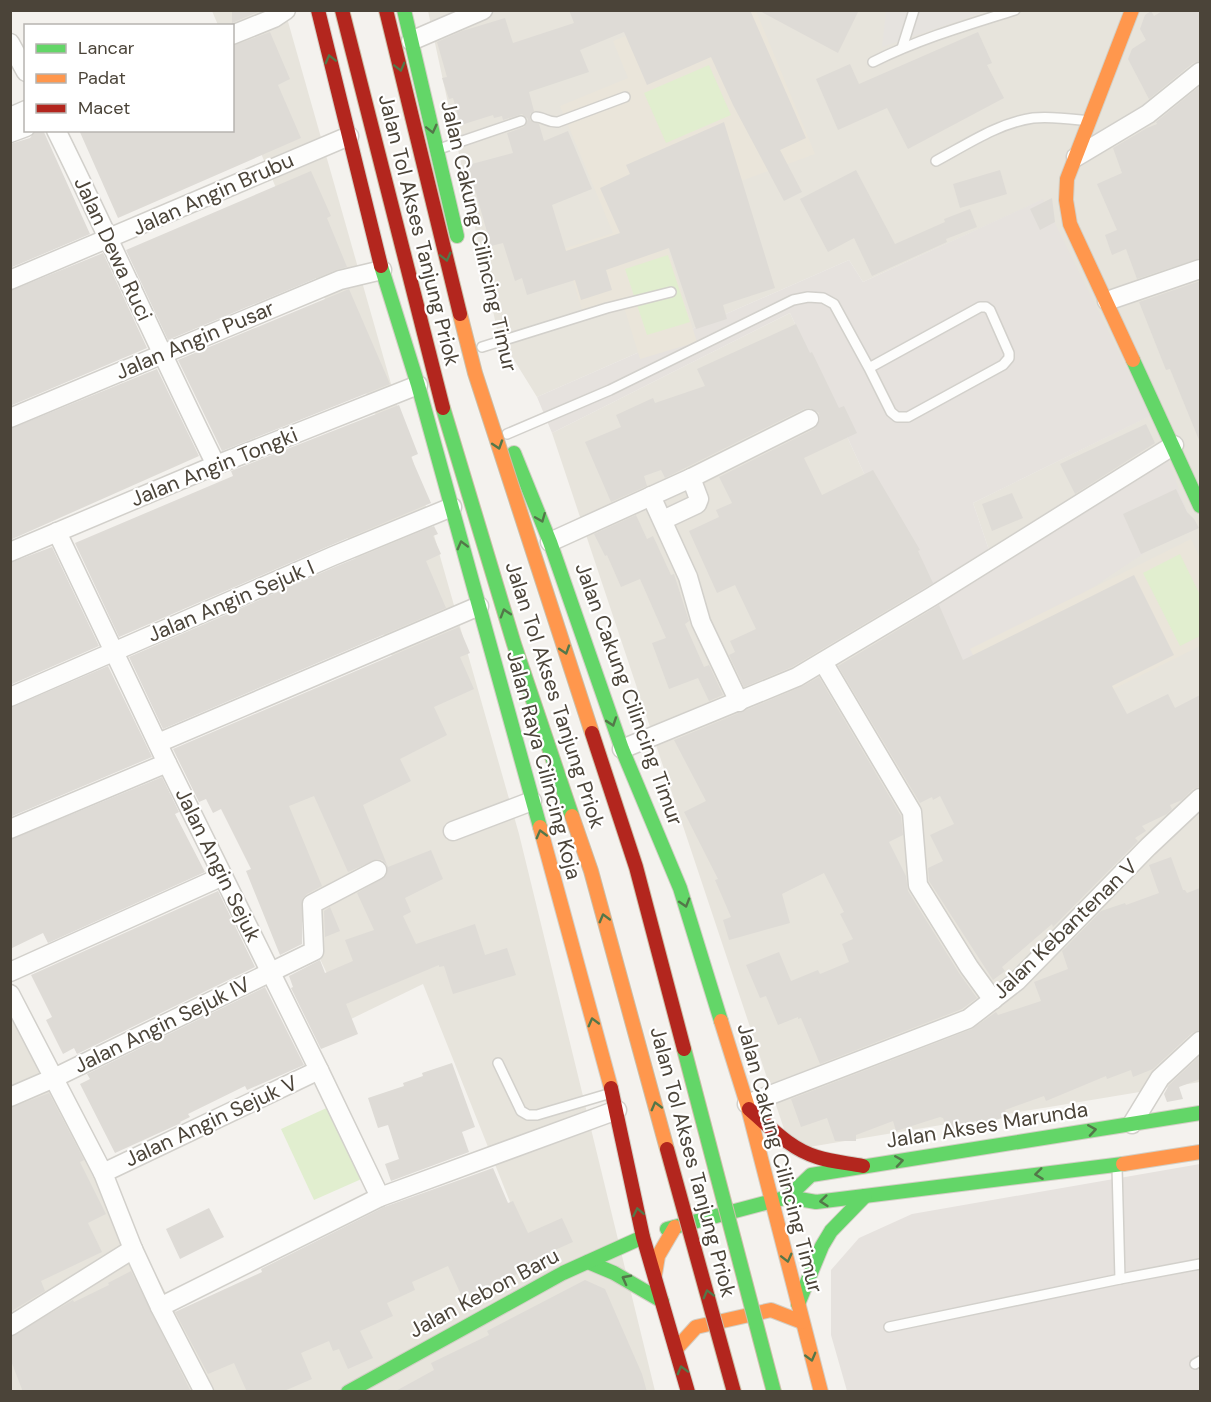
<svg xmlns="http://www.w3.org/2000/svg" width="1211" height="1402" font-family="'DM Sans',sans-serif">
  <style>
    .residential { fill: #e7e4dc }
    .industrial { fill: #e6e2de }
    .education { fill: #eae5da }
    .green { fill: #e1eecf }
    .parking { fill: #e6e3df }
    .building { fill: #dedbd6 }
    .lines { fill: none; stroke-linecap: round; stroke-linejoin: round }
    .lane-casing { stroke: #d2d0cb; stroke-width: 12 }
    .street-casing { stroke: #d2d0cb; stroke-width: 21 }
    .fast-casing { stroke: #d3cfc5; stroke-width: 16 }
    .slow-casing { stroke: #d3cfc5; stroke-width: 16 }
    .jam-casing { stroke: #d3cfc5; stroke-width: 16 }
    .lane { stroke: #fdfdfc; stroke-width: 9 }
    .street { stroke: #fdfdfc; stroke-width: 18 }
    .fast { stroke: #63d668; stroke-width: 14 }
    .slow { stroke: #ff974d; stroke-width: 14 }
    .jam { stroke: #b3261e; stroke-width: 14 }
    .fast-bridge-casing { stroke: #ccbfa9; stroke-width: 16; stroke-linecap: butt }
    .slow-bridge-casing { stroke: #ccbfa9; stroke-width: 16; stroke-linecap: butt }
    .jam-bridge-casing { stroke: #ccbfa9; stroke-width: 16; stroke-linecap: butt }
    .fast-bridge { stroke: #63d668; stroke-width: 14 }
    .slow-bridge { stroke: #ff974d; stroke-width: 14 }
    .jam-bridge { stroke: #b3261e; stroke-width: 14 }
    .oneway { stroke: #537749 }
    .labels { text-anchor: middle; stroke-width: 4.5; stroke-linejoin: round; paint-order: stroke }
    .street-label { font-size: 21px; fill: #4b4439; stroke: #fff }
  </style>
  <rect width="100%" height="100%" fill="#f4f2ee"/>
  <g class="residential">
    <polygon points="212,11 285,11 519,834 655,1391 11,1391 10,998 198,1354 514,1212 423,984 349,1020 228,765 403,686 329,488 396,461 259,149 233,70 232,26 218,25"/>
    <polygon points="428,11 1200,11 1200,1082 791,1150 552,433 790,313 958,677 989,550 973,503 1149,416 1042,200 863,282 849,260 537,397 498,334"/>
  </g>
  <g class="industrial">
    <polygon points="1043,199 1150,416 973,503 989,550 1163,446 1191,522 958,677 790,313 552,433 537,397 849,260 863,282"/>
    <polygon points="1200,1164 1200,1391 847,1391 831,1335 831,1270 859,1238 912,1214"/>
  </g>
  <g class="education">
    <polygon points="688,11 756,11 815,154 691,199 659,219 697,342 640,359 624,307 585,319 563,249 613,233 560,106 628,78 613,41"/>
    <polygon points="1191,539 1200,558 1200,646 1007,742 1002,712 970,649"/>
  </g>
  <g class="green">
    <polygon points="709,65 731,115 666,143 644,93"/>
    <polygon points="668,255 690,322 647,335 625,269"/>
    <polygon points="1180,554 1200,595 1200,636 1180,646 1143,573"/>
    <polygon points="333,1105 366,1177 314,1200 281,1129"/>
  </g>
  <polygon class="parking" points="886,11 987,11 882,47"/>
  <g class="building">
    <polygon points="232,10 258,10 258,12 232,23"/>
    <polygon points="569,10 750,10 806,138 780,150 802,192 784,201 733,105 711,57 647,85 624,32 580,50 589,72 529,92 534,111 530,114 530,120 539,124 544,141 568,131 592,189 552,205 566,251 620,233 600,188 630,174 626,165 724,122 775,288 723,305 727,319 696,329 669,248 606,270 612,290 581,300 575,280 527,295 522,278 515,281 503,243 491,246 468,165 513,153 507,133 524,127 528,119 522,114 503,120 502,116 494,118 493,115 461,125 453,98 449,99 442,78 447,77 437,42 462,31 505,18 513,43 574,23"/>
    <polygon points="758,10 859,10 838,53"/>
    <polygon points="1164,10 1200,10 1200,61 1193,63 1149,99 1128,59 1132,49 1146,40 1140,29 1145,15 1151,11 1154,16"/>
    <polygon points="270,32 290,79 278,85 301,138 118,218 79,130 232,130 232,46"/>
    <polygon points="978,32 992,63 987,65 1004,98 908,149 887,108 838,130 816,79 850,64 859,84"/>
    <polygon points="1200,86 1200,258 1137,279 1126,249 1112,255 1105,235 1117,230 1097,184 1122,173 1113,148 1147,128 1157,124 1156,122"/>
    <polygon points="36,130 43,130 90,234 10,268 10,144 30,138"/>
    <polygon points="856,170 895,244 945,222 944,219 970,209 977,227 946,239 947,242 872,276 854,238 828,252 800,199"/>
    <polygon points="1000,170 1007,194 960,208 953,184"/>
    <polygon points="311,171 331,216 327,218 347,267 336,270 168,340 126,250"/>
    <polygon points="1052,198 1055,222 1040,230 1030,209"/>
    <polygon points="103,253 147,348 10,406 10,291"/>
    <polygon points="1200,281 1200,440 1199,440 1170,369 1166,370 1139,302"/>
    <polygon points="349,289 390,384 222,451 178,360"/>
    <polygon points="796,324 810,353 812,352 839,408 844,406 857,433 804,458 822,495 873,470 920,550 918,551 933,583 792,667 744,687 729,655 735,652 730,641 756,629 735,585 717,593 689,531 719,517 716,510 732,503 719,477 814,429 820,420 819,413 810,408 804,409 665,478 661,470 644,476 647,486 611,502 585,442 621,427 616,415 653,398 655,403 705,386 697,369"/>
    <polygon points="157,369 199,456 10,540 10,429"/>
    <polygon points="399,405 418,454 411,457 431,503 329,546 119,637 75,543 233,476 231,471"/>
    <polygon points="1146,424 1155,443 1075,494 1060,464"/>
    <polygon points="1176,489 1187,512 1194,519 1199,528 1141,554 1123,514"/>
    <polygon points="1012,493 1023,518 992,531 982,504"/>
    <polygon points="636,515 647,539 653,536 671,575 674,574 689,621 685,624 704,667 709,665 723,695 709,701 698,678 669,689 652,643 666,638 640,579 621,587 607,555 605,556 594,534"/>
    <polygon points="434,526 438,534 433,536 441,554 426,561 446,608 163,729 129,657 337,566"/>
    <polygon points="52,547 99,646 10,685 10,563"/>
    <polygon points="1134,575 1174,655 1112,686 1127,714 1168,694 1175,708 1200,695 1200,787 1193,789 1182,800 1170,805 1172,809 1167,814 1142,826 1146,831 1135,838 1138,841 1053,927 1052,924 1002,967 1005,971 993,980 929,881 928,868 943,861 930,835 954,824 940,796 933,800 932,797 920,803 838,666 939,605 963,660"/>
    <polygon points="459,627 470,653 460,657 474,689 434,707 447,735 400,759 411,781 363,805 388,867 431,850 443,879 405,898 411,912 403,916 416,944 475,924 485,955 507,948 516,975 453,994 444,966 439,967 439,965 346,1004 358,1034 321,1049 291,988 293,987 289,976 320,960 325,973 353,961 345,940 374,930 357,893 386,876 387,865 382,860 377,859 348,872 314,796 289,806 322,886 307,894 302,899 302,944 280,955 246,871 251,869 221,809 213,813 206,799 199,802 173,749"/>
    <polygon points="108,666 152,757 10,817 10,708"/>
    <polygon points="819,677 901,816 903,835 889,842 906,876 908,891 959,973 977,998 962,1009 820,1064 801,1018 798,1019 798,1017 778,1025 766,996 760,998 746,965 779,952 791,981 818,970 820,974 849,962 842,944 853,939 840,914 844,912 824,873 782,894 790,923 729,940 723,920 731,917 715,880 718,879 684,812 706,801 674,740 801,687"/>
    <polygon points="162,777 179,812 175,814 205,872 48,943 43,933 10,949 10,840"/>
    <polygon points="1171,857 1183,890 1185,890 1187,893 1200,888 1200,1030 1192,1033 1153,1069 1133,1077 1131,1070 1107,1079 1106,1076 1046,1101 1044,1096 1005,1110 1008,1116 978,1126 976,1121 948,1131 943,1118 940,1117 896,1131 893,1121 856,1135 856,1141 835,1141 827,1118 801,1127 791,1099 972,1029 996,1012 998,1015 1041,1001 1034,982 1068,969 1062,951 1101,911 1125,903 1126,905 1159,893 1149,865"/>
    <polygon points="218,891 255,967 77,1054 74,1048 63,1054 46,1020 52,1017 31,975"/>
    <polygon points="330,907 340,931 325,937 324,911"/>
    <polygon points="265,987 304,1065 247,1090 245,1086 188,1114 190,1117 180,1122 181,1123 115,1153 80,1084 90,1079 87,1074"/>
    <polygon points="1200,1056 1200,1079 1179,1087 1183,1099 1167,1102 1164,1094 1169,1085"/>
    <polygon points="452,1063 475,1127 462,1132 469,1152 391,1181 385,1164 399,1159 388,1125 378,1128 368,1098 404,1086 403,1083 423,1076 422,1073"/>
    <polygon points="49,1093 84,1160 80,1162 106,1214 88,1223 102,1252 41,1281 45,1291 10,1312 10,1108"/>
    <polygon points="493,1168 508,1203 513,1201 528,1233 562,1218 573,1242 539,1257 540,1261 516,1272 517,1274 462,1297 448,1266 412,1282 415,1290 387,1303 393,1316 360,1331 373,1358 348,1369 339,1349 333,1351 329,1341 301,1353 312,1379 282,1392 247,1392 234,1363 208,1374 175,1312 262,1272 261,1269 384,1207"/>
    <polygon points="209,1208 224,1237 180,1259 166,1229"/>
    <polygon points="131,1271 191,1392 23,1392 10,1358 10,1337 73,1300 74,1302 109,1285 108,1283"/>
    <polygon points="585,1280 605,1289 642,1374 647,1392 394,1392 434,1370 431,1363 489,1335 487,1331"/>
  </g>
  <g class="lines">
    <defs>
      <g id="lane">
        <polyline points="902,48 914,10"/>
        <path d="M 873,62 C 919,39 967,25 1015,10"/>
        <path d="M 536,117 C 544,117 548,123 558,122 L 625,97"/>
        <polyline points="442,148 521,121"/>
        <path d="M 936,161 C 966,145 998,123 1033,118 C 1052,116 1071,119 1089,121"/>
        <polyline points="482,347 607,308 671,292"/>
        <polyline points="507,434 610,390 793,300 808,297 823,298 834,304 869,368 980,307 986,307 990,310 1009,353 1009,358 1003,365 908,417 897,417 891,412 869,368"/>
        <polyline points="498,1063 521,1111 528,1115 537,1115 608,1094"/>
        <polyline points="1117,1167 1120,1279"/>
        <polyline points="889,1327 1120,1279 1200,1264"/>
        <polyline points="1195,1364 1200,1361"/>
      </g>
      <g id="street">
        <polyline points="232,35 274,18 286,10"/>
        <polyline points="411,41 483,10"/>
        <polyline points="10,43 26,72"/>
        <polyline points="10,117 26,110"/>
        <path d="M 56,130 C 111,241 161,354 216,465"/>
        <polyline points="10,133 26,127"/>
        <polyline points="1076,157 1148,114 1200,72"/>
        <polyline points="10,280 349,136"/>
        <polyline points="1107,301 1200,269"/>
        <polyline points="10,418 340,280 382,270"/>
        <polyline points="651,496 688,577 701,622 739,702"/>
        <polyline points="663,520 697,504 699,499 691,478"/>
        <polyline points="57,532 167,763 319,1070 380,1197"/>
        <polyline points="550,542 691,478 809,419"/>
        <polyline points="10,552 216,465 418,385"/>
        <polyline points="823,662 912,812 918,885 969,967 993,1000"/>
        <polyline points="10,697 333,556 452,507"/>
        <polyline points="158,743 479,606"/>
        <polyline points="622,749 797,677 931,597 1174,445"/>
        <polyline points="10,829 167,763"/>
        <polyline points="453,831 532,801"/>
        <polyline points="10,972 223,876"/>
        <polyline points="10,994 103,1173 133,1249 160,1307 204,1392"/>
        <polyline points="10,1097 54,1078 314,951 312,904 377,870"/>
        <polyline points="747,1104 968,1019 1017,981 1148,847 1200,798"/>
        <polyline points="1132,1124 1160,1078 1200,1041"/>
        <polyline points="103,1173 319,1070"/>
        <polyline points="160,1307 380,1197 617,1110"/>
        <polyline points="10,1326 133,1249"/>
      </g>
      <g id="fast">
        <polyline points="404,10 457,236"/>
        <polyline points="381,266 418,385 540,827"/>
        <polyline points="1133,360 1200,506"/>
        <polyline points="514,453 550,542 622,749 680,888 721,1021"/>
        <polyline points="788,1197 811,1175 1200,1113"/>
        <polyline points="667,1229 788,1197 816,1202 1123,1164"/>
        <polyline points="588,1262 614,1273 662,1301"/>
        <polyline points="798,1304 822,1246 831,1231 865,1196"/>
        <polyline points="348,1392 563,1273 643,1237"/>
      </g>
      <g id="slow">
        <polyline points="1132,10 1067,179 1066,200 1070,224 1133,360"/>
        <polyline points="540,827 611,1088"/>
        <polyline points="721,1021 747,1104 821,1392"/>
        <polyline points="1123,1164 1200,1152"/>
        <polyline points="655,1274 658,1256 675,1227"/>
        <polyline points="676,1349 696,1327 771,1310 802,1322"/>
      </g>
      <g id="jam">
        <polyline points="318,10 381,266"/>
        <polyline points="611,1088 643,1237 688,1392"/>
        <path d="M 749,1109 C 770,1127 790,1149 817,1157 C 832,1162 848,1163 863,1166"/>
      </g>
    </defs>
    <use href="#lane" class="lane-casing"/>
    <use href="#street" class="street-casing"/>
    <use href="#fast" class="fast-casing"/>
    <use href="#slow" class="slow-casing"/>
    <use href="#jam" class="jam-casing"/>
    <use href="#lane" class="lane"/>
    <use href="#street" class="street"/>
    <use href="#fast" class="fast"/>
    <use href="#slow" class="slow"/>
    <use href="#jam" class="jam"/>
    <defs>
      <g id="fast-bridge">
        <polyline points="443,408 514,644 572,816"/>
        <polyline points="684,1049 774,1392"/>
      </g>
      <g id="slow-bridge">
        <polyline points="460,314 475,373 592,733"/>
        <polyline points="572,816 591,871 667,1149"/>
      </g>
      <g id="jam-bridge">
        <polyline points="342,10 443,408"/>
        <polyline points="386,10 460,314"/>
        <polyline points="592,733 636,867 684,1049"/>
        <polyline points="667,1149 734,1392"/>
      </g>
    </defs>
    <use href="#fast-bridge" class="fast-bridge-casing"/>
    <use href="#slow-bridge" class="slow-bridge-casing"/>
    <use href="#jam-bridge" class="jam-bridge-casing"/>
    <use href="#fast-bridge" class="fast-bridge"/>
    <use href="#slow-bridge" class="slow-bridge"/>
    <use href="#jam-bridge" class="jam-bridge"/>
  </g>
  <defs><path id="oneway-chevron" d="M-2-3.5L2.5 0L-2 3.5" fill="none" stroke-width="1.6" stroke-linecap="round" stroke-linejoin="round" transform="scale(1.5)"/></defs>
  <g class="oneway">
    <use href="#oneway-chevron" transform="translate(330 59) rotate(-104)"/>
    <use href="#oneway-chevron" transform="translate(400 67) rotate(76)"/>
    <use href="#oneway-chevron" transform="translate(432 129) rotate(76)"/>
    <use href="#oneway-chevron" transform="translate(446 257) rotate(76)"/>
    <use href="#oneway-chevron" transform="translate(498 445) rotate(72)"/>
    <use href="#oneway-chevron" transform="translate(541 518) rotate(68)"/>
    <use href="#oneway-chevron" transform="translate(462 545) rotate(-105)"/>
    <use href="#oneway-chevron" transform="translate(505 613) rotate(-107)"/>
    <use href="#oneway-chevron" transform="translate(565 650) rotate(72)"/>
    <use href="#oneway-chevron" transform="translate(612 722) rotate(71)"/>
    <use href="#oneway-chevron" transform="translate(541 834) rotate(-105)"/>
    <use href="#oneway-chevron" transform="translate(685 903) rotate(73)"/>
    <use href="#oneway-chevron" transform="translate(604 918) rotate(-105)"/>
    <use href="#oneway-chevron" transform="translate(593 1022) rotate(-105)"/>
    <use href="#oneway-chevron" transform="translate(656 1106) rotate(-105)"/>
    <use href="#oneway-chevron" transform="translate(1092 1130) rotate(-9)"/>
    <use href="#oneway-chevron" transform="translate(899 1161) rotate(-9)"/>
    <use href="#oneway-chevron" transform="translate(1039 1174) rotate(173)"/>
    <use href="#oneway-chevron" transform="translate(824 1201) rotate(174)"/>
    <use href="#oneway-chevron" transform="translate(638 1212) rotate(-101)"/>
    <use href="#oneway-chevron" transform="translate(787 1258) rotate(76)"/>
    <use href="#oneway-chevron" transform="translate(626 1279) rotate(-152)"/>
    <use href="#oneway-chevron" transform="translate(708 1294) rotate(-105)"/>
    <use href="#oneway-chevron" transform="translate(811 1357) rotate(75)"/>
    <use href="#oneway-chevron" transform="translate(682 1370) rotate(-105)"/>
  </g>
  <g class="labels">
    <g class="street-label">
      <text transform="translate(213 194) rotate(-24)" y="7">Jalan Angin Brubu</text>
      <text transform="translate(419 230) rotate(76)" y="7">Jalan Tol Akses Tanjung Priok</text>
      <text transform="translate(479 236) rotate(77)" y="7">Jalan Cakung Cilincing Timur</text>
      <text transform="translate(113 249) rotate(65)" y="7">Jalan Dewa Ruci</text>
      <text transform="translate(195 340) rotate(-23)" y="7">Jalan Angin Pusar</text>
      <text transform="translate(214 467) rotate(-22)" y="7">Jalan Angin Tongki</text>
      <text transform="translate(231 601) rotate(-23)" y="7">Jalan Angin Sejuk I</text>
      <text transform="translate(629 694) rotate(70)" y="7">Jalan Cakung Cilincing Timur</text>
      <text transform="translate(555 695) rotate(72)" y="7">Jalan Tol Akses Tanjung Priok</text>
      <text transform="translate(544 765) rotate(75)" y="7">Jalan Raya Cilincing Koja</text>
      <text transform="translate(218 865) rotate(64)" y="7">Jalan Angin Sejuk</text>
      <text transform="translate(1065 929) rotate(-44)" y="7">Jalan Kebantenan V</text>
      <text transform="translate(162 1025) rotate(-26)" y="7">Jalan Angin Sejuk IV</text>
      <text transform="translate(211 1121) rotate(-25)" y="7">Jalan Angin Sejuk V</text>
      <text transform="translate(987 1125) rotate(-9)" y="7">Jalan Akses Marunda</text>
      <text transform="translate(780 1158) rotate(75)" y="7">Jalan Cakung Cilincing Timur</text>
      <text transform="translate(693 1162) rotate(75)" y="7">Jalan Tol Akses Tanjung Priok</text>
      <text transform="translate(484 1293) rotate(-28)" y="7">Jalan Kebon Baru</text>
    </g>
  </g>
  <rect width="1211" height="1402" fill="none" stroke="#4b4439" stroke-width="24"/>
  <rect x="24" y="24" width="210" height="108" fill="#ffffff" stroke="#b7b4b0" stroke-width="1.5"/>
  <rect x="36" y="44" width="30" height="9" fill="#63d668" stroke="#b7b4b0" stroke-width="1.5"/>
  <text x="78" y="54" font-size="18" fill="#4b4439">Lancar</text>
  <rect x="36" y="74" width="30" height="9" fill="#ff974d" stroke="#b7b4b0" stroke-width="1.5"/>
  <text x="78" y="84" font-size="18" fill="#4b4439">Padat</text>
  <rect x="36" y="104" width="30" height="9" fill="#b3261e" stroke="#b7b4b0" stroke-width="1.5"/>
  <text x="78" y="114" font-size="18" fill="#4b4439">Macet</text>
</svg>
